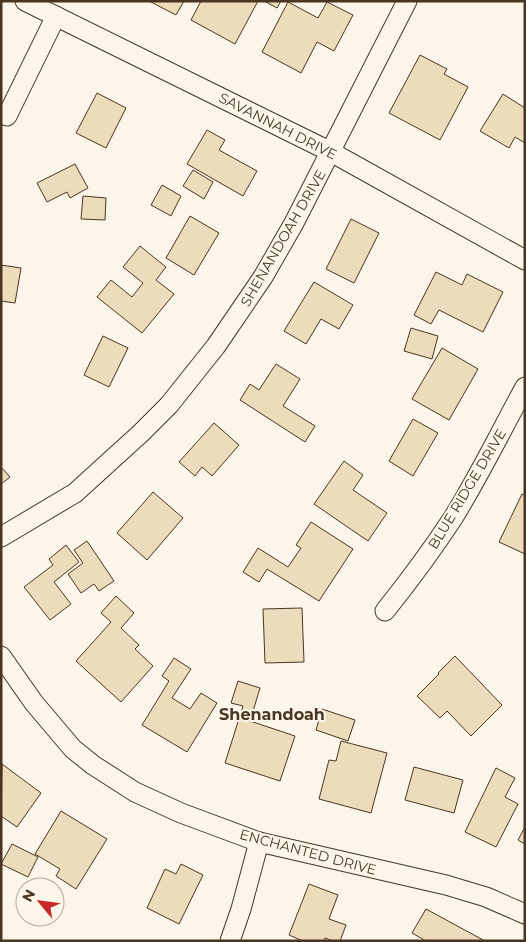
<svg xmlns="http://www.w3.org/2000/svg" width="526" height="942" font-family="Montserrat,sans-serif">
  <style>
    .building { fill: #ecdcbc; stroke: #4a3520 }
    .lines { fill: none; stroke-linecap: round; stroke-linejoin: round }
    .street-casing { stroke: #4a3520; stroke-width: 21 }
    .street { stroke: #fbf6e9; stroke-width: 19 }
    .labels { text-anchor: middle; stroke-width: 4; stroke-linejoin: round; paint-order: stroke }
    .street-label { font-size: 14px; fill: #4a3520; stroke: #fbf6e9 }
    .quarter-label { font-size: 16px; font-weight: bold; fill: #4a3520; stroke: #fbf6e9 }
  </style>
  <rect width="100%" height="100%" fill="#fbf6e9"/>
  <g class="building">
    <polygon points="149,1 184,1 176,15"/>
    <polygon points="201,1 258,1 235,44 191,20"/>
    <polygon points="264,1 281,1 277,8"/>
    <polygon points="288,2 318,18 327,2 353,15 334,51 317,42 301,73 262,52"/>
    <polygon points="420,55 447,69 444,74 468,87 440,140 389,113"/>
    <polygon points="97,93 126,108 106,148 76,133"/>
    <polygon points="503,94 525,108 525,143 515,137 509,148 480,131"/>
    <polygon points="207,130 225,140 219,150 257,171 243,196 187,164"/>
    <polygon points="75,164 88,188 70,198 67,192 47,202 37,183"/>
    <polygon points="193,170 213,182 204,199 183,186"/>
    <polygon points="162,185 181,196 171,216 151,205"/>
    <polygon points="83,196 106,198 105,220 81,219"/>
    <polygon points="190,216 219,233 194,275 166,258"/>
    <polygon points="351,219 379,233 354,283 326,269"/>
    <polygon points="140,246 166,267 156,280 174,294 142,333 97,297 111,280 132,297 143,283 123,267"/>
    <polygon points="1,265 21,268 15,303 1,301"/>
    <polygon points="436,272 462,285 467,274 503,292 483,332 439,310 431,324 414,315"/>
    <polygon points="314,282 353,305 339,329 321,319 306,344 284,331"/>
    <polygon points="411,328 438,336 432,359 404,351"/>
    <polygon points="103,336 128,348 109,387 84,375"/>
    <polygon points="442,348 478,369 449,420 412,399"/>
    <polygon points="276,364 300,379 283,406 315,426 305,442 240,400 250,384 259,390"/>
    <polygon points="413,419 438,433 413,476 389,461"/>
    <polygon points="214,423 239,445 212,476 202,467 195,476 179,462"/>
    <polygon points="344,461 363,475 353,490 387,513 368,541 314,504"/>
    <polygon points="1,467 10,477 1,484"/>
    <polygon points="153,492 183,518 147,560 117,533"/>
    <polygon points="522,494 525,495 525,554 499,542"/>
    <polygon points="311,522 353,549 319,601 267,569 259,582 243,572 258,548 288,567 301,548 296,545"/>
    <polygon points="87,541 114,581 99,591 94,584 81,593 68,574 83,563 74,550"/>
    <polygon points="66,545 79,562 54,582 71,604 50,620 24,587 53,565 49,559"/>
    <polygon points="116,596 134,613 121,628 139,645 135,649 153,666 121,702 76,661 111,622 101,613"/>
    <polygon points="302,608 304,662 265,663 263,609"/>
    <polygon points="455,656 502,705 471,736 447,711 440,718 417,696 439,674 438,673"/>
    <polygon points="174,658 191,669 172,698 190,709 201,693 217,703 187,752 142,725 169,681 162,676"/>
    <polygon points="238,681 260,688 250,721 295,736 280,781 225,763 243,706 231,703"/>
    <polygon points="322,709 355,720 348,741 316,730"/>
    <polygon points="341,741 387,753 371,813 319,799 329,760 336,761"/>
    <polygon points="2,764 41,793 17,827 1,816"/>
    <polygon points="414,767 463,780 454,813 405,800"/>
    <polygon points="496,768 515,778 505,797 518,804 496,847 465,832"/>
    <polygon points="61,811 107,839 76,889 56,876 60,869 35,854"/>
    <polygon points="525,827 525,844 518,840"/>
    <polygon points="12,844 38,857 28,877 1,864"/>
    <polygon points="181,864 203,875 179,924 147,908 165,869 176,874"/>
    <polygon points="309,884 338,895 329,919 346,925 340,941 333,941 325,938 324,941 303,941 289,935"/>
    <polygon points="426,909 485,941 426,941 412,933"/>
  </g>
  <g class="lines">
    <defs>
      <g id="street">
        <polyline points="25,1 331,152 525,260"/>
        <polyline points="7,116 56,16"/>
        <polyline points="1,537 75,493 141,433 169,405 216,346 263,277 294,223 407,1"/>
        <path d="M 385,611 C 409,581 432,550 453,518 C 479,476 501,431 525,387"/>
        <polyline points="1,656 34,703 73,749 93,765 135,792 181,813 259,842 446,885 486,897 525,914"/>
        <polyline points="230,941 241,909 259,842"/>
      </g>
    </defs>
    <use href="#street" class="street-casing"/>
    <use href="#street" class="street"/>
  </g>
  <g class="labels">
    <g class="street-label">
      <text transform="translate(278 126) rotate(27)" y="5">SAVANNAH DRIVE</text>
      <text transform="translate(283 238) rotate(-60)" y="5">SHENANDOAH DRIVE</text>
      <text transform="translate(467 489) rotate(-59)" y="5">BLUE RIDGE DRIVE</text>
      <text transform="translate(308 852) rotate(15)" y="5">ENCHANTED DRIVE</text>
    </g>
    <g class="quarter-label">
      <text x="272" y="720">Shenandoah</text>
    </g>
  </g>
  <rect width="526" height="942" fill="none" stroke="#4a3520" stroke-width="5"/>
  <g transform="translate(40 902) rotate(299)"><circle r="24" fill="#fbf6e9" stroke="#b4a999"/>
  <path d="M0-4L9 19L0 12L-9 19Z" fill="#c62828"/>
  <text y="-8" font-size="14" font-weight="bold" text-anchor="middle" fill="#4a3520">N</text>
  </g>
</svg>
